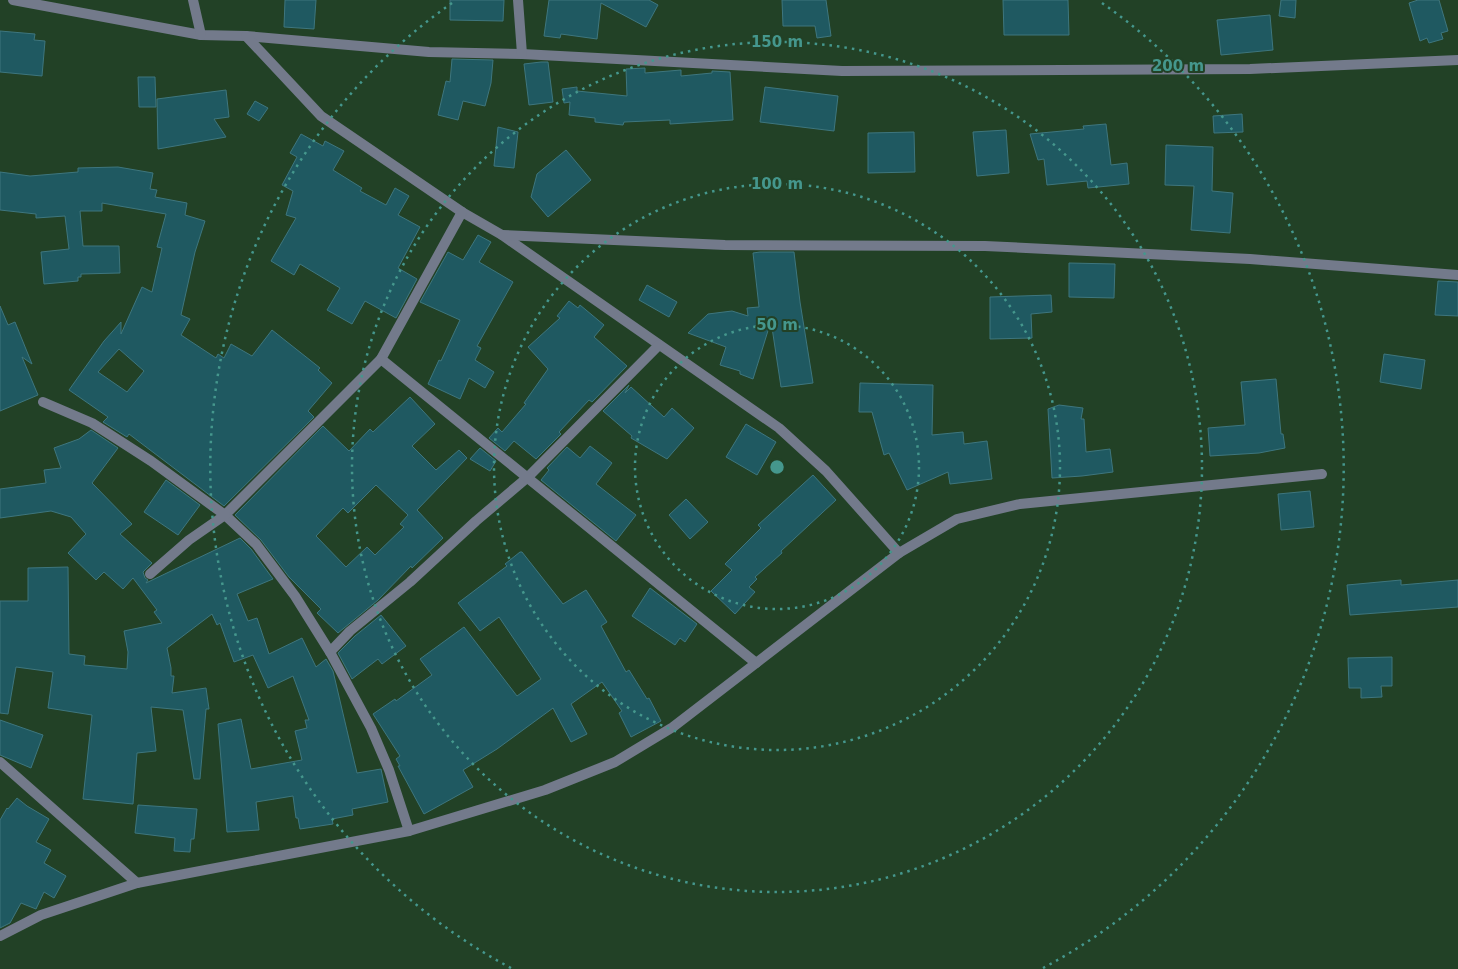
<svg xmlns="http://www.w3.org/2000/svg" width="1458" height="969" font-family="'DejaVu Sans',sans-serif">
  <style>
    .building { fill: #1f5961; stroke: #3e767e; fill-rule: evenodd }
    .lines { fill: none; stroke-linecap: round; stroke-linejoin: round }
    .street { stroke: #737a8b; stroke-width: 10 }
    .ring { fill: none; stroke: #45978d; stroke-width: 2.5; stroke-dasharray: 2.5 5 }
    .centre { fill: #45978d; stroke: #224126; stroke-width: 2.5 }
    .ring-label { font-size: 15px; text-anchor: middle; font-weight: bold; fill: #45978d; stroke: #224126; stroke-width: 4; stroke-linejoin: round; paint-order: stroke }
  </style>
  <rect width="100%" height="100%" fill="#224126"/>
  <g class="building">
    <polygon points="285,0 316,0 314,29 284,27"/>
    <polygon points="450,0 504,0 503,21 450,20"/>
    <polygon points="549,0 649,0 658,5 646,27 601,3 597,39 561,34 560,38 544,36"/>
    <polygon points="782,0 826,0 831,36 817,38 815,26 783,26"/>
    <polygon points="1003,0 1068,0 1069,35 1004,35"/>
    <polygon points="1281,0 1296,0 1295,18 1279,16"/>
    <polygon points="1418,0 1439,0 1448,31 1441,33 1443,39 1429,43 1427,38 1420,41 1409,3"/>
    <polygon points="1270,15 1273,50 1221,55 1217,20"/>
    <polygon points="0,31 35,34 34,40 45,41 42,76 0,72"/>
    <polygon points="452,59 493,60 491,83 485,106 463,101 458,120 438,115 446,81 450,82"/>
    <polygon points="541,62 548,62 553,102 529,105 524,64"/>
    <polygon points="645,68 645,73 681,70 681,76 712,73 712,71 730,72 733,120 670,124 670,120 624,122 623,125 595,122 595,118 569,115 570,102 564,103 562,89 577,87 577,91 627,96 626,69"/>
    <polygon points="138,77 155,77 156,107 139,107"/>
    <polygon points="765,87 838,96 834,131 760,122"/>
    <polygon points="226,90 229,117 214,119 226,137 158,149 157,99"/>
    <polygon points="255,101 268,108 259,121 247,114"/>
    <polygon points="1242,114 1243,132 1214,133 1213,116"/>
    <polygon points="1106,124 1111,165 1127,163 1129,184 1088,188 1087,181 1047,185 1044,159 1038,160 1030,134 1084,129 1083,126"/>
    <polygon points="498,127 518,132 514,168 494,166"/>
    <polygon points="1006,130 1009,173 977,176 973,132"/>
    <polygon points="914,132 915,172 868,173 868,133"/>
    <polygon points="301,134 323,146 325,141 344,151 333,170 362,188 360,191 386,205 395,188 409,196 398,215 420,227 398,268 417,279 396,318 365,301 352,324 327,310 340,288 300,264 294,275 271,261 296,218 286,215 293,191 282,185 297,157 290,153"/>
    <polygon points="1166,145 1213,147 1212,191 1233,193 1230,233 1191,230 1194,186 1165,185"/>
    <polygon points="566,150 591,180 548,217 531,197 537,174"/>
    <path d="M 118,167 L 153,173 L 150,189 L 157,190 L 155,197 L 187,203 L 185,215 L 205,221 L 195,252 L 181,315 L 190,319 L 181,335 L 216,358 L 218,354 L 224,358 L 231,344 L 252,356 L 272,330 L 320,368 L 318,370 L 332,383 L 308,411 L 314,417 L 224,506 L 129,434 L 127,437 L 103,422 L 108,417 L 69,390 L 104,341 L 121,322 L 121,334 L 142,287 L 152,292 L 162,248 L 157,247 L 166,214 L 102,203 L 102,211 L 80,211 L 83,246 L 119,246 L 120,273 L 81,274 L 81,277 L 78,277 L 78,281 L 44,284 L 41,252 L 69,249 L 65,216 L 36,218 L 36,214 L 0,210 L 0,172 L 30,176 L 78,172 L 78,168 ZM 119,349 L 144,371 L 127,392 L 98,372 Z"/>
    <polygon points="478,235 491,242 479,262 513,282 477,346 481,348 475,360 494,372 485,388 469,378 460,399 428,384 439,360 441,361 460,320 420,302 448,252 463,260"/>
    <polygon points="760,252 794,252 800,302 813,383 781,387 771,321 753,379 740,374 740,371 720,365 726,347 688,333 708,314 732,311 748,316 747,308 759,307 753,253"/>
    <polygon points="1069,263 1115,264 1114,298 1069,297"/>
    <polygon points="1438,281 1458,282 1458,316 1435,315"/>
    <polygon points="647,285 677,302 669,317 639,300"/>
    <polygon points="1051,295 1052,312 1031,314 1032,338 990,339 990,297"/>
    <polygon points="569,301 578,308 580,305 604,325 594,337 627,366 592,402 589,400 559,432 561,434 536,459 514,441 505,451 489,438 498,428 502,432 526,404 524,403 548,369 528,347 560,318 557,316"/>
    <polygon points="0,306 8,325 15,322 32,364 22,357 38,395 0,411"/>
    <polygon points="1384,354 1425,360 1421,389 1380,382"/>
    <polygon points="1276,379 1281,434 1283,434 1285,448 1259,453 1210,456 1208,428 1245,425 1241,382"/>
    <polygon points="860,383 933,385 932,435 963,432 964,444 987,441 992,479 950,484 948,472 907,490 889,453 884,455 872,412 859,412"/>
    <polygon points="629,385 625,393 631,387 664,417 672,408 694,428 667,459 631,438 632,436 603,411"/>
    <path d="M 410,397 L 435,424 L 412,446 L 436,470 L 459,450 L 467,458 L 417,510 L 443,538 L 412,568 L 411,566 L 378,600 L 338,633 L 317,613 L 321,609 L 289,577 L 261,540 L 235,515 L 323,426 L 349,451 L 370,429 L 373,432 ZM 376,485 L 408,515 L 400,524 L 404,527 L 375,555 L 367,547 L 346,567 L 316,536 L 343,508 L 348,513 Z"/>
    <polygon points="1059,405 1083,408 1081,419 1084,419 1086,452 1110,449 1113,472 1082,476 1052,478 1048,409"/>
    <polygon points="746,424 776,442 757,475 726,457"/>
    <polygon points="91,430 118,448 92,483 132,524 120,534 152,563 143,572 145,578 148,580 146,583 240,538 251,549 273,579 237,594 248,621 257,618 269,654 302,638 316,667 326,659 333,671 357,773 381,769 388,802 352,809 353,815 332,819 333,824 300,829 298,818 296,818 293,796 256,802 259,830 227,832 218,724 241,719 251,769 302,760 295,731 307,728 305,720 309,720 293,676 268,688 253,655 234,662 220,623 217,625 212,614 167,648 171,668 171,676 174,676 172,693 206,688 209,709 206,709 200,779 194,779 183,710 151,707 156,751 137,753 133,804 83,799 92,715 48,708 53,672 16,667 8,714 0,713 0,601 28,601 28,568 68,567 69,654 85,656 84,665 127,669 128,652 124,631 162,623 154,612 157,610 133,578 123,589 104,572 96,580 68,553 86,534 71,517 51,511 0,518 0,489 46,483 44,470 61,468 54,448 79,439"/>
    <polygon points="590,446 612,463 596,484 636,515 616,541 541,480 549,470 547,468 567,447 580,458"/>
    <polygon points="480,448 496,461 490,471 470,459"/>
    <polygon points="813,475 836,500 781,551 782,553 755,577 757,579 749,587 755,592 735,614 711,591 732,570 725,564 761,528 758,525"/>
    <polygon points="166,480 200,505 178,535 144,512"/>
    <polygon points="1310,491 1314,527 1281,530 1278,494"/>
    <polygon points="686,499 708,522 690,539 669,515"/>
    <polygon points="520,552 522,552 563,604 586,590 607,622 601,626 626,672 629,670 647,699 649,698 661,721 631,737 619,713 622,711 602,682 571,704 587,734 571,742 553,708 497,749 463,770 473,787 424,814 398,766 400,766 396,759 400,756 373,714 395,699 396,701 432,675 420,659 464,627 517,696 541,679 499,617 480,631 458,603 507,566 505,564"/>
    <polygon points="1401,580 1401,585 1458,580 1458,607 1350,615 1347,585"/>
    <polygon points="650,588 697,624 685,642 680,638 675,645 632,616"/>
    <polygon points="381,615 406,646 382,664 378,659 352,679 338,653 355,636"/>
    <polygon points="1392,657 1392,686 1381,686 1382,697 1361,698 1361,688 1349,688 1348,658"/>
    <polygon points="0,720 43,735 31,768 0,755"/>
    <polygon points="17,798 27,806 49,819 36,842 51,850 44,863 66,876 54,898 44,892 36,909 21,903 10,923 0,928 0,820 7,808 8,809"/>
    <polygon points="138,805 197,809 194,839 191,839 190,852 174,851 175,838 135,833"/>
  </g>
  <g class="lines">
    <g class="street">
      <polyline points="13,0 201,35 246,36 429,52 522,54 842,71 1250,69 1458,60"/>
      <polyline points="193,0 201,35"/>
      <polyline points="518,0 522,54"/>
      <polyline points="246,36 321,116 462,212 502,235 779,428 826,471 899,553"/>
      <polyline points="462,212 381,359 225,515 256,544 295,596 330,652 350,631 410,582 476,521 528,477 659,345"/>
      <polyline points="502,235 725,245 985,246 1250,259 1458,275"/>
      <polyline points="381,359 756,663"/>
      <polyline points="43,402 92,423 151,461 225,515 189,540 150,574"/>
      <polyline points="330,652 371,728 389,770 409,831"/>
      <polyline points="0,762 137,883"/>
      <polyline points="0,936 41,915 137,883 409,831 545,790 615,762 673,727 899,553 957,519 1020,504 1322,474"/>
    </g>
  </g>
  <g class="ring">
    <circle cx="777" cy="467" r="142"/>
    <circle cx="777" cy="467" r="283"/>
    <circle cx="777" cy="467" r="425"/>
    <path d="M511 968A567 567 0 0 1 452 3M1102 3A567 567 0 0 1 1043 968"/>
  </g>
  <circle cx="777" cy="467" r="8" class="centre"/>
  <g class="ring-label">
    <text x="777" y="47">150 m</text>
    <text x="1178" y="71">200 m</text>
    <text x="777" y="189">100 m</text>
    <text x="777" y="330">50 m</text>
  </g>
</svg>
